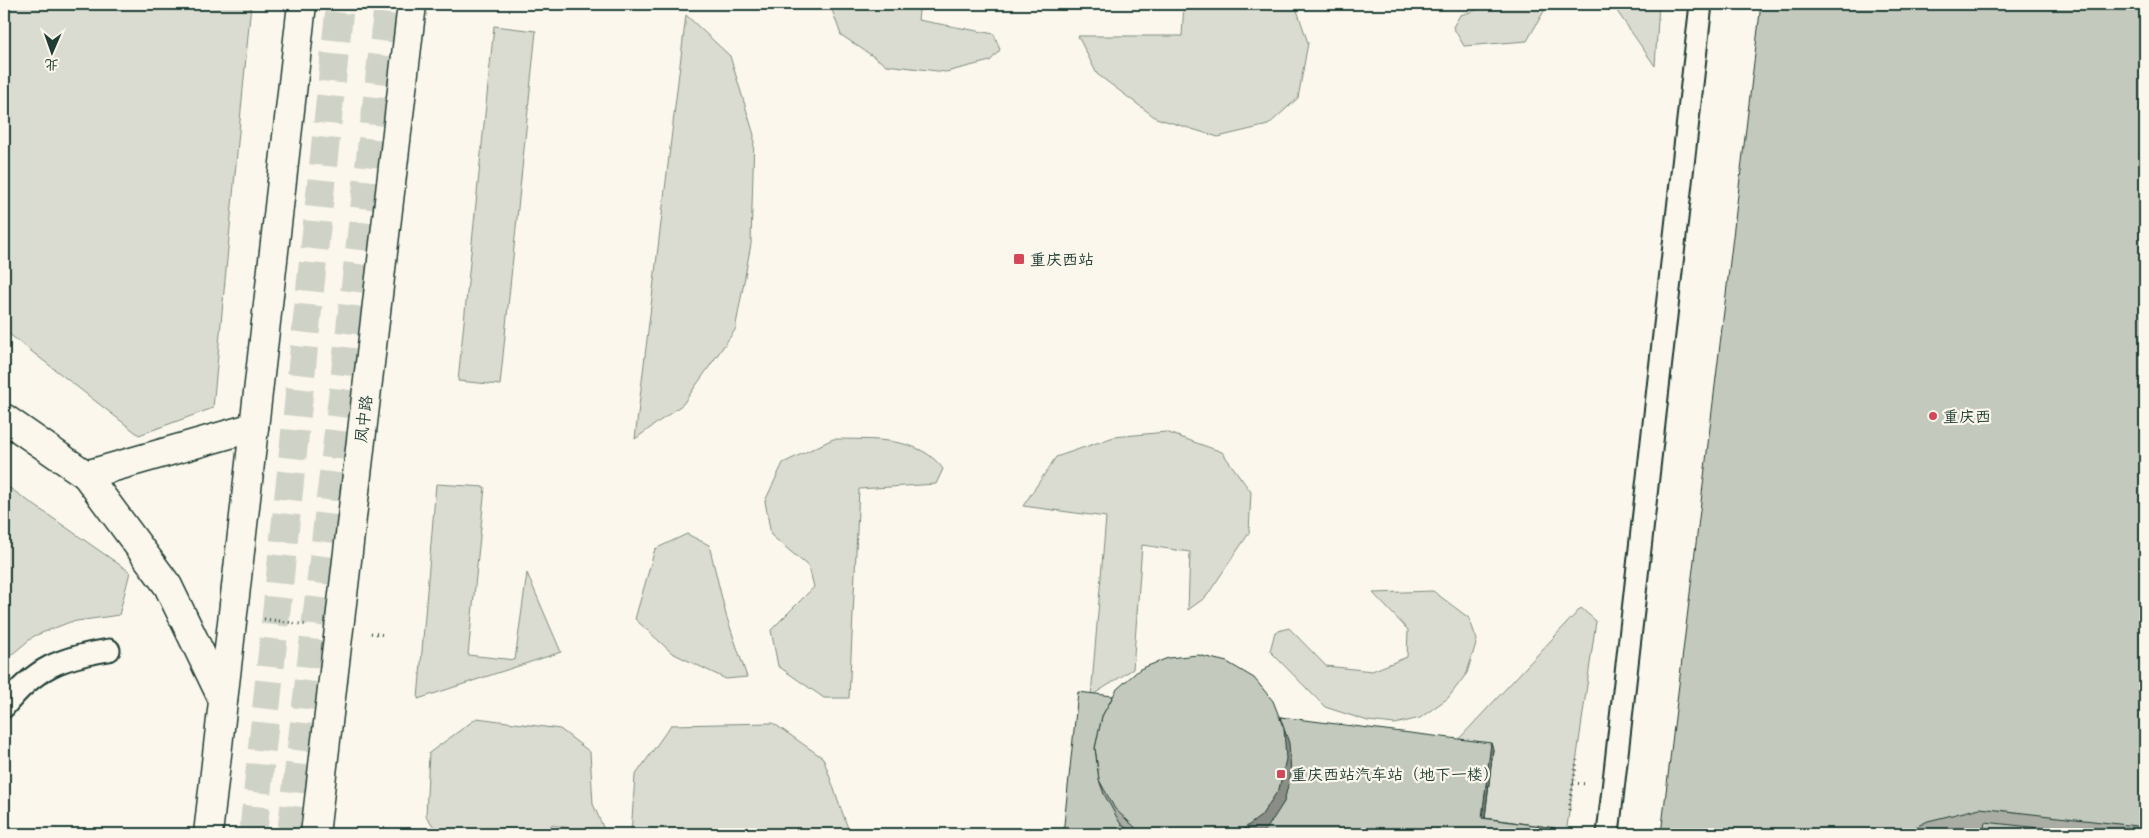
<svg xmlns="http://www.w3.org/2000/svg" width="2149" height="838" font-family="'Patrick Hand','LXGW WenKai TC',sans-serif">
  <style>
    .green { fill: #dbdcd1; stroke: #7d8c82 }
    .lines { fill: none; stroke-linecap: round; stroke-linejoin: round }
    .primary-tunnel { stroke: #cfd2c7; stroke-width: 28; stroke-dasharray: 28 14; stroke-linecap: butt }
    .service-casing { stroke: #1f3d34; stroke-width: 25 }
    .minor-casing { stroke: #1f3d34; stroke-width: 31 }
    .secondary-casing { stroke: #1f3d34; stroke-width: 31 }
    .path { stroke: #1f3d34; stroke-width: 3; stroke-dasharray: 1 4; stroke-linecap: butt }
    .service { stroke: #fbf7ec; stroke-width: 21 }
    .minor { stroke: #fbf7ec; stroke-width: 28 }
    .secondary { stroke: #fbf7ec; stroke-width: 28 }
    .wall { fill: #a9ada3; stroke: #1f3d34 }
    .shaded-wall { fill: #898d85; stroke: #1f3d34 }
    .building { fill: #c4c9be; stroke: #1f3d34 }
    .poi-dot { fill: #d1495b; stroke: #fbf7ec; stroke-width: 2 }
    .labels { text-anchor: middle; stroke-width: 4.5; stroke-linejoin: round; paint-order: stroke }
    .poi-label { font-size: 16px; fill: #1f3d34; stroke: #fbf7ec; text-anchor: start }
    .street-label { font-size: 16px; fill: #1f3d34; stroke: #fbf7ec }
  </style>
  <rect width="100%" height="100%" fill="#fbf7ec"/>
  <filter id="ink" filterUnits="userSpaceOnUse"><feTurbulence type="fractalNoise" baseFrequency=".02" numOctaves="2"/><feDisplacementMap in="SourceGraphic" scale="10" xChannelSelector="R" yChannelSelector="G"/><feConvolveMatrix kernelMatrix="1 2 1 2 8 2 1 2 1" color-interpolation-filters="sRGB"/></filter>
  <g filter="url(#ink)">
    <g class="green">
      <polygon points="4,4 251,4 213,408 139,435 4,330"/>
      <polygon points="830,4 920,4 918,20 994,34 1000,50 990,61 946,72 886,65 841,35"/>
      <polygon points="1184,4 1295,4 1308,43 1298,98 1268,125 1218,137 1156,118 1097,74 1078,36 1182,36"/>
      <polygon points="1488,4 1548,4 1527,41 1464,46 1453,27 1460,15 1487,7"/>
      <polygon points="1612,4 1659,4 1655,66"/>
      <polygon points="686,15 730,56 754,135 751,244 735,330 683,404 635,439"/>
      <polygon points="494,26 536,31 500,385 458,381"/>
      <polygon points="1166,432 1222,452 1251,492 1249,533 1206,597 1188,610 1190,552 1142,545 1133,669 1091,696 1106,517 1023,506 1056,457 1114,437"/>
      <path d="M 833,439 C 869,440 919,435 943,469 L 936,484 L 859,489 L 849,698 L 824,698 L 778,666 L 771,630 L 814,587 L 809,567 L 771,535 L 765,501 L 783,463 Z"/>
      <polygon points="4,484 130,572 119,615 70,622 34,636 4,661"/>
      <polygon points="436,484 485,487 468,655 515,660 527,573 561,652 418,699"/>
      <polygon points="687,534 709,545 726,615 747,677 726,679 672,653 635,619 655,549"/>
      <polygon points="1433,591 1469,618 1477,640 1467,673 1448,698 1420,718 1395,724 1368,721 1325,707 1270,651 1275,632 1289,628 1326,666 1372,671 1407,657 1408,630 1373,593"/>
      <polygon points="1581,608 1596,621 1566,834 1432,834 1417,784"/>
      <polygon points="477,718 560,729 590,752 593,804 606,834 571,834 570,828 551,825 548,834 439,834 426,816 429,753"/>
      <polygon points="773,723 823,758 850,834 631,834 635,776 671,725"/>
    </g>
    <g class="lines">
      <g class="primary-tunnel">
        <polyline points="253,834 340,4"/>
        <polyline points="291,834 388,4"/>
      </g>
      <defs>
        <g id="service">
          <path d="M 4,707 C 36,667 60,658 109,650"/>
          <polyline points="1608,834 1701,4"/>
        </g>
        <polyline id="minor" points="4,418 86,475"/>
        <g id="secondary">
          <polyline points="223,700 168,586 86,475 254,427"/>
          <polyline points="208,834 302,4"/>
          <polyline points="315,834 412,4"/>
        </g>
      </defs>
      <use href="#service" class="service-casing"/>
      <use href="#minor" class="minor-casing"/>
      <use href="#secondary" class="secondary-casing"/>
      <g class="path">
        <polyline points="264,619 308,625"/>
        <polyline points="371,633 385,635"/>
        <polyline points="1573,783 1586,784"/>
        <polyline points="1569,810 1577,760"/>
      </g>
      <use href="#service" class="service"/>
      <use href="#minor" class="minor"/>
      <use href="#secondary" class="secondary"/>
    </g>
    <g class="wall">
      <polygon points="2145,4 2145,834 1983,834 1984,829 1961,834 1661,834"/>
      <polygon points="1113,696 1280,717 1493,749 1485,818 1555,828 1557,834 1063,834"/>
    </g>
    <g class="shaded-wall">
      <polygon points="1284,729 1292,748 1294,779 1286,808 1268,834 1237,834"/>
      <polygon points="1491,743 1493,749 1484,824 1482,818"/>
    </g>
    <g class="building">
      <polygon points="1761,4 2145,4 2145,827 1980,808 1928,821 1901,834 1661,834"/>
      <polygon points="1198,655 1227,662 1254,678 1273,701 1284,729 1286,759 1279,789 1261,816 1237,834 1147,834 1139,831 1115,809 1099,780 1095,748 1102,716 1117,689 1140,669 1168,658"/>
      <polygon points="1078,692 1113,696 1102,716 1095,748 1099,780 1104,794 1120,823 1133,834 1063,834"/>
      <polygon points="1280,717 1491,743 1482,818 1555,828 1554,834 1259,834 1266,830 1284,802 1291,773 1289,743"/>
      <polygon points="1985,822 2093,834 1983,834"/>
    </g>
  </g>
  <g class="poi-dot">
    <rect x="1013" y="253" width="12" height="12" rx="2.5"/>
    <circle cx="1933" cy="416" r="5"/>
    <rect x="1276" y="769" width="10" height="10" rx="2.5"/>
  </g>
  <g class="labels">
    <g class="poi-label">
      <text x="1030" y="265">重庆西站</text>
      <text x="1943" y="422">重庆西</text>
      <text x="1291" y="780">重庆西站汽车站（地下一楼）</text>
    </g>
    <g class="street-label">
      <text transform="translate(363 419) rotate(-83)" y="6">凤中路</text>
    </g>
  </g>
  <rect width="2149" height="838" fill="none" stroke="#fbf7ec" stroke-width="20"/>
  <rect x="10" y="10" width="2129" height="818" fill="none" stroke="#1f3d34" stroke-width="2" filter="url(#ink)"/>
  <g transform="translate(52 52) rotate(182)" stroke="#fbf7ec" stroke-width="4" paint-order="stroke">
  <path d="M0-4L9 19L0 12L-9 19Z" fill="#1f3d34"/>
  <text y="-8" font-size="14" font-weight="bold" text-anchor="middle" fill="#1f3d34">北</text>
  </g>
</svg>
